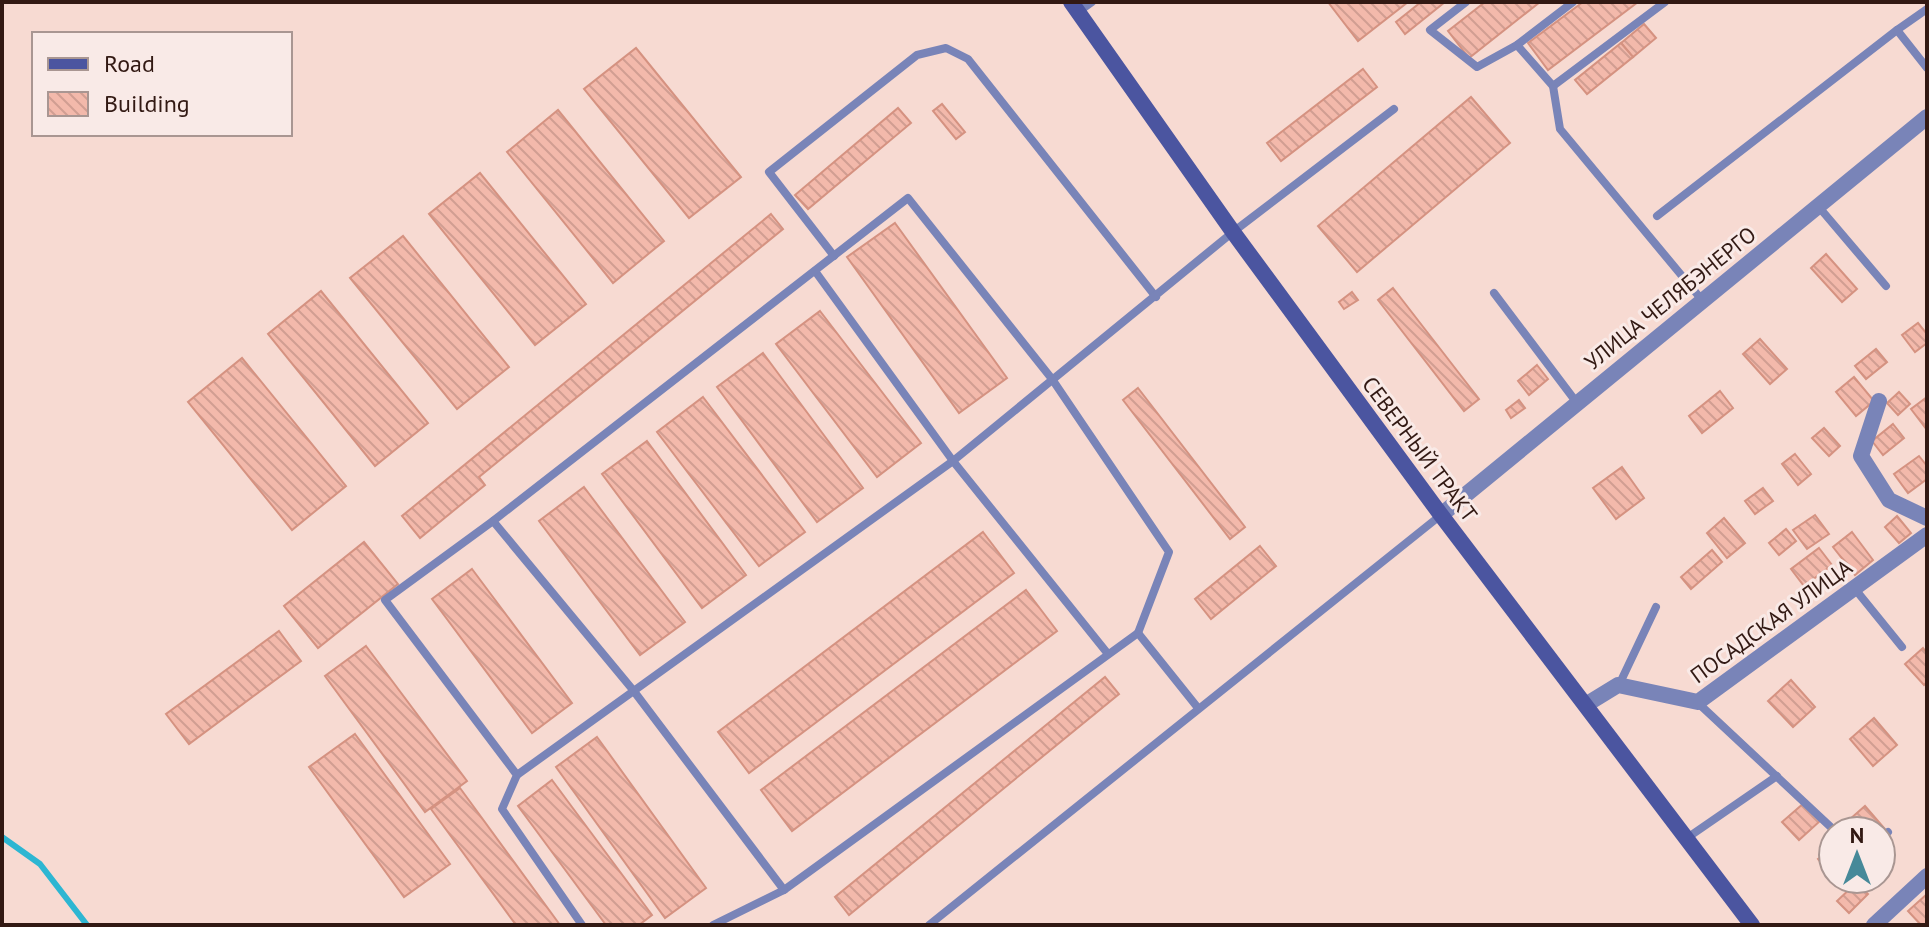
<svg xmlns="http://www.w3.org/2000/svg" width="1929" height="927" font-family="'PT Sans',sans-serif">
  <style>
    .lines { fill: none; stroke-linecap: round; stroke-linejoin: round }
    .stream { stroke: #2db6d2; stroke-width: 6 }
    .building { fill: url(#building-back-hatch); stroke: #d59281; stroke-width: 2 }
    .lane { stroke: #7984b8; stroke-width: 8 }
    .street { stroke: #7984b8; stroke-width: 16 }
    .secondary { stroke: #4b55a0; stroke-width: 16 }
    .labels { text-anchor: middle; stroke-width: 6; stroke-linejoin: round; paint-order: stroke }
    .street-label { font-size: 22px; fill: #321913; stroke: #f9eae7 }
  </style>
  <defs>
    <pattern id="building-back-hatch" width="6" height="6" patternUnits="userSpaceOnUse" patternTransform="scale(2)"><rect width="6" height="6" fill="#f3b9ab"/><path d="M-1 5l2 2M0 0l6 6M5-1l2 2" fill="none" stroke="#d19e92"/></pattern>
  </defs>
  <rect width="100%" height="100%" fill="#f7dad2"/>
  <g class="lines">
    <polyline class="stream" points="2,837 40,864 87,925"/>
  </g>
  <g class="building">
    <polygon points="1328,2 1408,2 1358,41"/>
    <polygon points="1421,2 1445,2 1405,34 1396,22"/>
    <polygon points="1485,2 1540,2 1469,58 1448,31"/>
    <polygon points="1583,2 1638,2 1548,70 1528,43"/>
    <polygon points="1644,24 1656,38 1633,57 1621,43"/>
    <polygon points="1621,43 1633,57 1587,94 1575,80"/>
    <polygon points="636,48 741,177 689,218 584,89"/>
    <polygon points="1363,69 1377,87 1281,161 1267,143"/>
    <polygon points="1471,97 1510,143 1357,272 1318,226"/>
    <polygon points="942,104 965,132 956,139 933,111"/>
    <polygon points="898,108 911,123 808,209 795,195"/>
    <polygon points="558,110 664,241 613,283 507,152"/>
    <polygon points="480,173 586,304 535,345 429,214"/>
    <polygon points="771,214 783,229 479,477 485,485 420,538 402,516"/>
    <polygon points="895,223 1007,378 959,413 847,257"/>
    <polygon points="403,236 509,367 457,409 350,278"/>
    <polygon points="1826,254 1857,289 1842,302 1811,268"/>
    <polygon points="1393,288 1479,399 1464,411 1378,300"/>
    <polygon points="321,291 428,423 375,466 268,334"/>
    <polygon points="1352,292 1358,300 1344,309 1339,302"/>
    <polygon points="820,311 921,443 877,477 776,344"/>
    <polygon points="1918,323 1927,334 1927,343 1915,352 1902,335"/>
    <polygon points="1760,339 1787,369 1770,384 1743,354"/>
    <polygon points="1876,349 1887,362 1866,379 1855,366"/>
    <polygon points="763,353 863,488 817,522 717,387"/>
    <polygon points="242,358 346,486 292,530 188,402"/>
    <polygon points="1537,365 1548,379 1529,395 1518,381"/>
    <polygon points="1854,377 1874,401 1856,416 1836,392"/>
    <polygon points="1138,388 1245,527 1230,539 1123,400"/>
    <polygon points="1720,391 1733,408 1702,433 1689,416"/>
    <polygon points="1899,392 1910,404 1898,415 1887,403"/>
    <polygon points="703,397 805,532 759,566 657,432"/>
    <polygon points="1927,397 1927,430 1911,409"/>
    <polygon points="1519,400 1525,408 1511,418 1506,410"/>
    <polygon points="1893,424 1904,438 1883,455 1872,441"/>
    <polygon points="1824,428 1840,446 1829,456 1812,438"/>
    <polygon points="647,441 746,575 702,608 602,474"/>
    <polygon points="1795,454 1811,474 1798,485 1782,464"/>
    <polygon points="1919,456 1927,466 1927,479 1908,493 1894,474"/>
    <polygon points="1622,467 1644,498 1616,519 1593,488"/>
    <polygon points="584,487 685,622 640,655 539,521"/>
    <polygon points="1763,488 1773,501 1755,514 1745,501"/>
    <polygon points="1815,515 1829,534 1807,549 1793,530"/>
    <polygon points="1897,516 1911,533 1899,543 1885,527"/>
    <polygon points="1724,518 1745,543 1727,558 1707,533"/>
    <polygon points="1786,529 1796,541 1779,555 1769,543"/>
    <polygon points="983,532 1014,573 749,773 718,732"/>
    <polygon points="1852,532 1873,560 1855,575 1833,547"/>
    <polygon points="364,542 398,584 318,648 284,606"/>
    <polygon points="1260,546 1276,566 1211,619 1195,599"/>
    <polygon points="1819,548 1832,565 1804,586 1791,569"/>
    <polygon points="1712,550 1722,562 1691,589 1681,577"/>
    <polygon points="472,569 572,703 532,733 432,599"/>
    <polygon points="1026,590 1057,631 792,831 761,790"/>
    <polygon points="279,631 301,661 189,744 166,714"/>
    <polygon points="366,646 467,781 425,812 325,676"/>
    <polygon points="1923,648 1927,653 1927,682 1924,685 1905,664"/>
    <polygon points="1105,677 1119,694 849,915 835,897"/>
    <polygon points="1791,680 1815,707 1793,727 1768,701"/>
    <polygon points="1874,718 1897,745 1873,766 1850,739"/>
    <polygon points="355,734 450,864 404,897 309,767"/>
    <polygon points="597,737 706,888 665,918 556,767"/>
    <polygon points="552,780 652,915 639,925 606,925 518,806"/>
    <polygon points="460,788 560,925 516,925 431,809"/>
    <polygon points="1804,803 1820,821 1799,840 1782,822"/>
    <polygon points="1865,806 1885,829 1881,832 1861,831 1850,819"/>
    <polygon points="1833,848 1833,879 1818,859"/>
    <polygon points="1856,883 1868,894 1849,913 1837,901"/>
    <polygon points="1927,894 1927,925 1921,925 1908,911"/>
  </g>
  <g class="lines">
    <g class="lane">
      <polyline points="1466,2 1430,30 1477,67 1517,45 1573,2"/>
      <polyline points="1078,12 1092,2"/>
      <polyline points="1897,30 1927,9"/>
      <polyline points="1517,45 1553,86 1560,129 1702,300"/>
      <polyline points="1553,86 1665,2"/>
      <polyline points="1818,206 1886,286"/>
      <polyline points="1657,216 1897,30 1927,68"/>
      <polyline points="834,256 769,172 917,55 946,48 968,59 1156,297"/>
      <polyline points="815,271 953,461 1108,654"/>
      <polyline points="1494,293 1577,403"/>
      <polyline points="493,521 633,690 784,890 1138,633 1198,708"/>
      <polyline points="1855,589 1902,647"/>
      <polyline points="1619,685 1656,607"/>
      <polyline points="1698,703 1835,831"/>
      <polyline points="517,775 953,461 1233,232 1394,109"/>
      <polyline points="1881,837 1888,832"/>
      <polyline points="1687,838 1777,776"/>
      <polyline points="582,925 502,809 517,775 385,600 493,521 908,198 1052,379 1169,552 1138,633"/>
      <polyline points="713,925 784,890"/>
      <polyline points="929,925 1441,515"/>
    </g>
    <g class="street">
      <polyline points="1879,401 1861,456 1889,500 1927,518"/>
      <polyline points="1441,515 1927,117"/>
      <polyline points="1587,704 1618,685 1698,702 1927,535"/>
      <polyline points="1874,925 1927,876"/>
    </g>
    <polyline class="secondary" points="1071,2 1233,232 1441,515 1752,925"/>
  </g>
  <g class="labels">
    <g class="street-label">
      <text transform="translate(1670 298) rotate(-39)" y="8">УЛИЦА ЧЕЛЯБЭНЕРГО</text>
      <text transform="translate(1420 449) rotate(53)" y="8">СЕВЕРНЫЙ ТРАКТ</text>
      <text transform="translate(1771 621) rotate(-36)" y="8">ПОСАДСКАЯ УЛИЦА</text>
    </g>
  </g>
  <rect width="1929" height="927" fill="none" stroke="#321913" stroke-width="8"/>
  <rect x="32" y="32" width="260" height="104" fill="#f9eae7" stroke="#a99692" stroke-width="2"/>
  <rect x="48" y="58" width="40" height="12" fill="#4b55a0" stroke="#a99692" stroke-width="2"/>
  <text x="104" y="72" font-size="24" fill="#321913">Road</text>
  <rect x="48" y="92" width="40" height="24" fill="url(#building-back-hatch)" stroke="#a99692" stroke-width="2"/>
  <text x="104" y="112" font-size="24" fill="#321913">Building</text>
  <g transform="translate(1857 855)"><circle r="38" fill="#f9eae7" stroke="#a99692" stroke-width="2"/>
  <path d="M0-6L14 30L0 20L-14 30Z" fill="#468999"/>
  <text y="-12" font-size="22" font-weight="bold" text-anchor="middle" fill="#321913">N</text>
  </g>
</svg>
